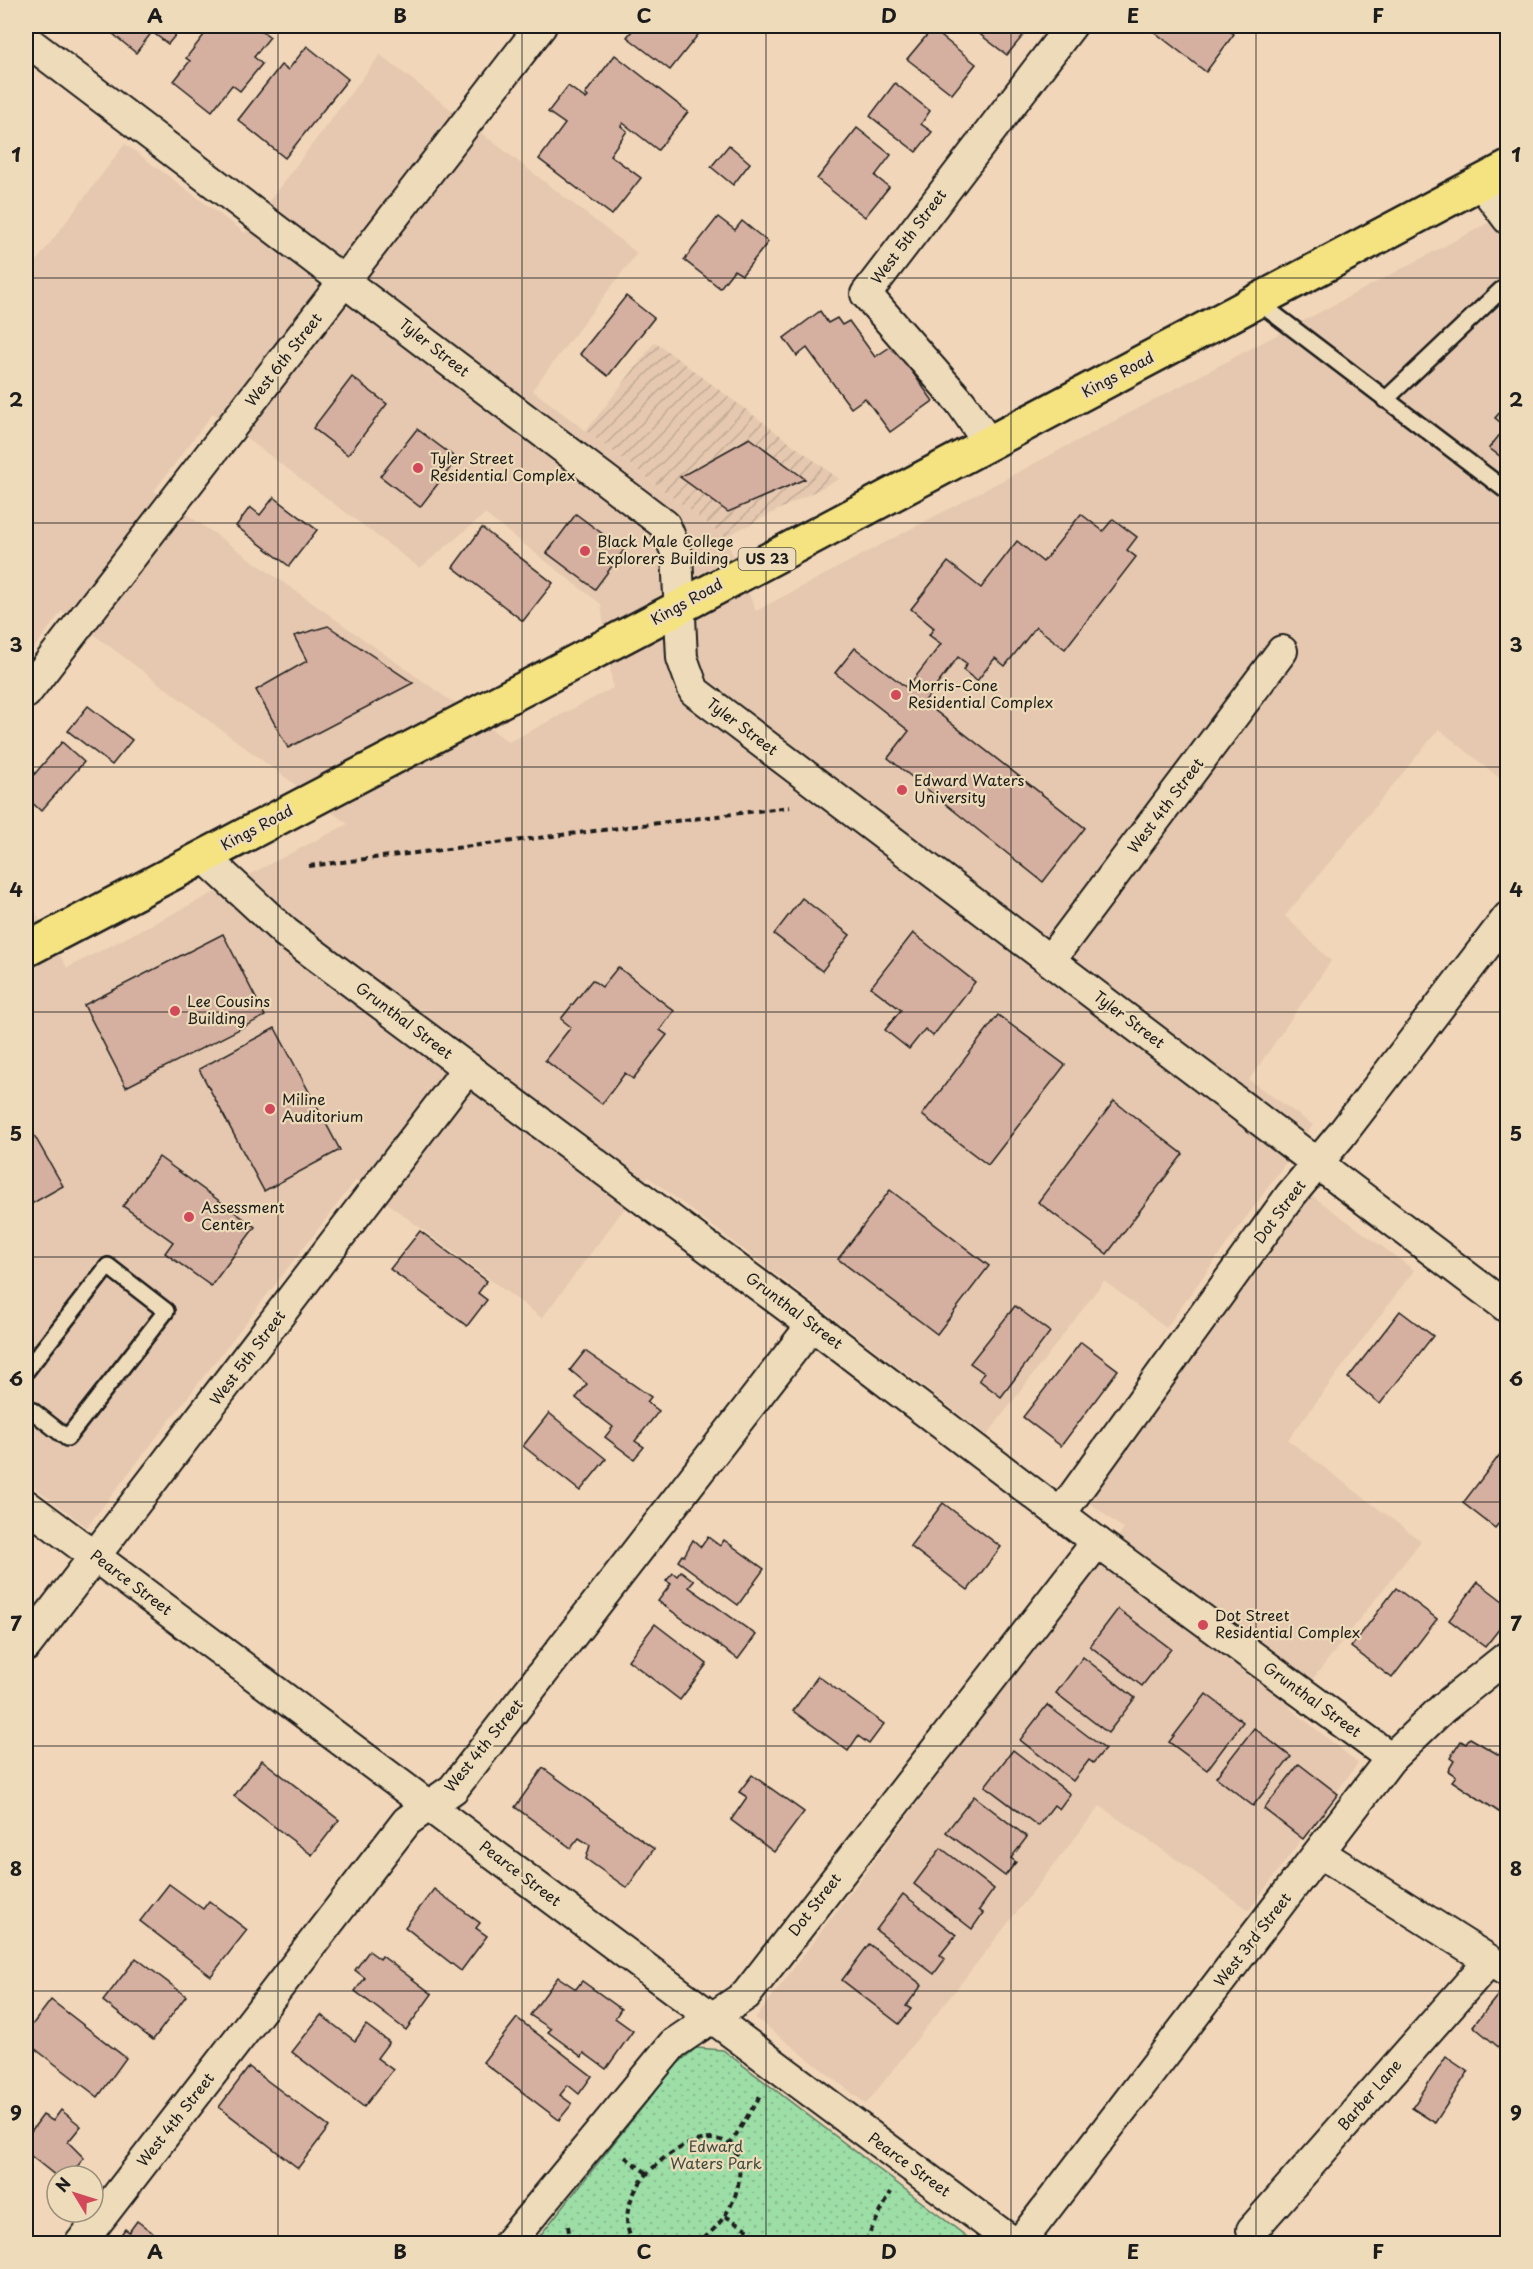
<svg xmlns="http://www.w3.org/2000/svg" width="1533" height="2269" font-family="'Playpen Sans',sans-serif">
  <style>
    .built { fill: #e5c8af; fill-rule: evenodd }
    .industrial { fill: url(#industrial-furrows) }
    .grass { fill: url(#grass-dots); stroke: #5c7d62; stroke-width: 1.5 }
    .building { fill: #d5b0a0; stroke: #1c1c1c; stroke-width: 1.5 }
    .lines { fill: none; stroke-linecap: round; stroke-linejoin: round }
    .service-casing { stroke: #1c1c1c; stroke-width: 20 }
    .minor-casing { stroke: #1c1c1c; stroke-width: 34 }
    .primary-casing { stroke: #1c1c1c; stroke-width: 38 }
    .path { stroke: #1c1c1c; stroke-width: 4; stroke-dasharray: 6 4.5; stroke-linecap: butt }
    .service { stroke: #eedbb9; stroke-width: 15 }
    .minor { stroke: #eedbb9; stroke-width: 30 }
    .primary { stroke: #f5e382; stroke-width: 33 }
    .grid { fill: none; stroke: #1c1c1c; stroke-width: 1.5; stroke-opacity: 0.55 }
    .poi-dot { fill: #d1495b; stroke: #eedbb9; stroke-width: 2 }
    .labels { text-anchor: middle; stroke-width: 4.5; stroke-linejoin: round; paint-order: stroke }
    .shield { fill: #eedbb9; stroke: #5b554b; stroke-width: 1.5 }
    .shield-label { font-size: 14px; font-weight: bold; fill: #1c1c1c }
    .street-label { font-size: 15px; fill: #1c1c1c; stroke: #eedbb9 }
    .poi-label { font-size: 15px; fill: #1c1c1c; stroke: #eedbb9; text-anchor: start }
    .park-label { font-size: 15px; fill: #3c4c3f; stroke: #eedbb9 }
    .neatline { fill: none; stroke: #1c1c1c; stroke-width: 2 }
    .grid-label { font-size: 20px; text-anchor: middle; font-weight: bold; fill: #1c1c1c }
  </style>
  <defs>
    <pattern id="industrial-furrows" width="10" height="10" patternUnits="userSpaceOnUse" patternTransform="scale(1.5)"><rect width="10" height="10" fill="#e5c8af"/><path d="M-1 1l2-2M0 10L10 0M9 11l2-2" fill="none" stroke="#c4ab96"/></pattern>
    <pattern id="grass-dots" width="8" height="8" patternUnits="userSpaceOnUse" patternTransform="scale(1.5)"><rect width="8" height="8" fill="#9ddea7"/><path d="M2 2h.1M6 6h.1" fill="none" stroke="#87be8f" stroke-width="1.8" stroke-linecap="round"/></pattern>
  </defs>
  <rect width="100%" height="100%" fill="#f1d6b9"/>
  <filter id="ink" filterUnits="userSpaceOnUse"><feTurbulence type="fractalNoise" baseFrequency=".0167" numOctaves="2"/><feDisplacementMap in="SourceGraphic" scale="12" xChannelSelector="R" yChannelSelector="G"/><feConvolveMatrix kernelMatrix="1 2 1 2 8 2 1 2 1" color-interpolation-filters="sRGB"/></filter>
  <g filter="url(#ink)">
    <g class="built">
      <path d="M 380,55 L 637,253 L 532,390 L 725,537 L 756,611 L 1507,213 L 1507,784 L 1439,729 L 1285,916 L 1331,961 L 1249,1080 L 1313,1125 L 1166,1328 L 1104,1281 L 987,1435 L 648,1177 L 542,1318 L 356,1180 L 87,1527 L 26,1481 L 26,895 L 67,968 L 348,824 L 62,611 L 26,659 L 26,275 L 125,144 L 245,233 ZM 213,413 L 420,568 L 485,514 L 601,604 L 613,688 L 509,742 L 154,491 Z"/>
      <polygon points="1311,1195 1414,1270 1288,1440 1421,1541 1290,1708 1358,1763 1249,1910 1100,1806 866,2104 756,2018 1124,1529 1087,1501"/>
    </g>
    <polygon class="industrial" points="655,342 839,479 725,537 586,431"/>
    <polygon class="grass" points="696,2048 723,2050 975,2243 534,2243 676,2065"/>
    <g class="building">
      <polygon points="119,26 183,26 168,44 152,32 136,53 113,34"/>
      <polygon points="211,26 215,29 218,26 255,26 270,37 254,57 262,64 240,91 232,85 212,111 174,81 190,61 186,58"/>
      <polygon points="636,26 705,26 670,70 627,37"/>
      <polygon points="969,26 1031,26 1007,55"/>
      <polygon points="1149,26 1222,26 1234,34 1206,72 1148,27"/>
      <polygon points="932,29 976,64 952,94 907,59"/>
      <polygon points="307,46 348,79 285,158 238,120 281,65 288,70"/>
      <polygon points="615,55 688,112 658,150 623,123 621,126 627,131 610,155 641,178 612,215 539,159 565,124 548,112 568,86 586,99 588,97 585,94"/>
      <polygon points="895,83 930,111 921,124 932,132 916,152 870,116"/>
      <polygon points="857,128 891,155 875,176 889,187 865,217 817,179"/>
      <polygon points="729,145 750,163 733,185 711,167"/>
      <polygon points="718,217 735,230 742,221 768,242 742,275 734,270 720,288 684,260"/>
      <polygon points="626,296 654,318 608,376 580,354"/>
      <polygon points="820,311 828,323 837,318 842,325 849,321 875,357 893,345 933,401 890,432 865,398 851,408 807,348 797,356 784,338"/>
      <polygon points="352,377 387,404 348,455 313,428"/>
      <polygon points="1508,403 1508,462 1489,448 1506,427 1495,418"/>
      <polygon points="417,429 457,459 420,507 380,476"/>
      <polygon points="750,438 805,479 728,512 680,477"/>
      <polygon points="274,497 317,530 289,566 236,526 250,507 260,515"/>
      <polygon points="576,514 624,550 595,589 547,553"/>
      <polygon points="1081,514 1103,531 1113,519 1137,537 1127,550 1136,557 1065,649 1036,627 1005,666 995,658 977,681 963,670 967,664 958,657 924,702 1085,828 1043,882 888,758 909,731 835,673 855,648 907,688 941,644 929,635 934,628 911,609 948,562 981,588 1017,541 1043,562"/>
      <polygon points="482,528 553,583 523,621 453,567"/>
      <polygon points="328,626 413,683 288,748 256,690 307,661 294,636"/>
      <polygon points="88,706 132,740 112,765 68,731"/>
      <polygon points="62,742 84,762 41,811 26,797 26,784"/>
      <polygon points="802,898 850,935 822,971 774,934"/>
      <polygon points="913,933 975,982 933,1036 925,1029 909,1049 885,1030 901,1010 871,987"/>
      <polygon points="223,934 265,1016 126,1087 84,1005"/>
      <polygon points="618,967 674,1011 660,1030 667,1035 633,1079 625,1073 602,1104 545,1060 571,1027 561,1019 592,980 602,987"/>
      <polygon points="998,1015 1065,1065 988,1165 922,1115"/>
      <polygon points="275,1028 340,1150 264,1191 199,1069"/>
      <polygon points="1114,1101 1183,1154 1107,1254 1038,1202"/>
      <polygon points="26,1121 63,1186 26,1207"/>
      <polygon points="159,1157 255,1227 211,1286 165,1253 173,1242 123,1206"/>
      <polygon points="890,1190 989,1266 937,1334 838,1259"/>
      <polygon points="420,1231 487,1281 478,1293 487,1300 467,1326 390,1269"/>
      <polygon points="1015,1306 1050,1332 1001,1397 979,1380 984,1373 970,1363"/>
      <polygon points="1400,1311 1433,1336 1380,1404 1348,1378"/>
      <polygon points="1081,1342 1118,1370 1061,1446 1023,1417"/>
      <polygon points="585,1351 651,1397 647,1402 659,1411 635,1441 644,1447 634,1459 605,1437 613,1427 576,1398 587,1384 570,1370"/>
      <polygon points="549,1413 606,1459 580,1491 523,1446"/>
      <polygon points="1508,1444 1508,1512 1495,1528 1463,1503"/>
      <polygon points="943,1503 1001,1547 968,1590 910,1546"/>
      <polygon points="708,1537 720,1546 724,1540 764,1569 738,1605 678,1561 682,1555 684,1556 693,1540 701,1547"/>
      <polygon points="681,1571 694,1581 689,1587 756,1635 738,1659 658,1601 671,1584 666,1581 673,1573 677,1576"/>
      <polygon points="1478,1582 1508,1605 1508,1618 1485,1647 1449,1620"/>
      <polygon points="1396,1588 1437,1619 1392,1678 1351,1647"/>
      <polygon points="1118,1609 1171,1649 1142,1686 1090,1646"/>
      <polygon points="655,1624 707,1664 680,1700 628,1660"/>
      <polygon points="1083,1657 1135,1698 1108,1733 1056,1693"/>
      <polygon points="818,1676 884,1724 869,1744 858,1736 848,1751 793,1711"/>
      <polygon points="1206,1694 1243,1722 1207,1770 1169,1742"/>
      <polygon points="1047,1705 1105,1749 1093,1763 1089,1760 1073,1781 1020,1740"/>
      <polygon points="1254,1728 1291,1757 1253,1806 1216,1777"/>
      <polygon points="1470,1738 1508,1760 1508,1818 1452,1781 1456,1776 1448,1771 1454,1761 1450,1758 1461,1741 1466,1744"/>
      <polygon points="1013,1750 1070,1794 1059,1809 1054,1805 1038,1826 985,1786"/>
      <polygon points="262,1760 339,1820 312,1855 234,1796"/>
      <polygon points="1299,1764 1338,1794 1303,1839 1264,1809"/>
      <polygon points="543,1768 654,1849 627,1888 586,1859 590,1845 579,1838 571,1848 515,1807"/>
      <polygon points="752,1775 804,1812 774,1852 731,1820 747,1797 739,1792"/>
      <polygon points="974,1796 1027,1837 1011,1858 1016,1862 1005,1876 946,1832"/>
      <polygon points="941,1848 994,1889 979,1910 983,1913 972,1929 914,1884"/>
      <polygon points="169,1884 203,1909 209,1901 247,1930 211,1976 140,1921"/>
      <polygon points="434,1889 480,1923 476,1928 487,1936 461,1971 405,1927"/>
      <polygon points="903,1894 956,1935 940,1955 945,1959 934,1974 876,1930"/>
      <polygon points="869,1944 922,1985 906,2006 911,2009 899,2024 842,1980"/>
      <polygon points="369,1951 380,1959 382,1956 432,1994 406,2030 355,1991 365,1978 355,1970"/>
      <polygon points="136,1958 186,1996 153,2040 103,2001"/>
      <polygon points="558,1977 576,1989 582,1981 621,2009 615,2018 633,2031 606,2069 584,2053 582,2057 548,2032 551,2029 530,2015"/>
      <polygon points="1502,1990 1508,1994 1508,2055 1473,2026"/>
      <polygon points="51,2000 126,2058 98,2097 26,2042 26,2033"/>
      <polygon points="321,2015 355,2041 366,2025 389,2042 377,2058 393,2070 364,2107 292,2052"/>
      <polygon points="517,2018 592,2076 579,2094 568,2085 560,2095 572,2104 559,2120 483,2062"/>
      <polygon points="1446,2057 1468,2072 1435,2123 1412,2108"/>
      <polygon points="249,2067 329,2127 298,2168 219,2107"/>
      <polygon points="61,2110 81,2126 68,2142 84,2158 70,2176 59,2173 56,2176 26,2152 26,2138 43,2115 53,2121"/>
      <polygon points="137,2221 168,2244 114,2244 125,2229 129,2232"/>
      <polygon points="26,2225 31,2229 26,2244"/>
    </g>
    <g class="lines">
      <defs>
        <g id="service">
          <polyline points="1257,301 1508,492"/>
          <polyline points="1385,400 1501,290"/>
          <polyline points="26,1371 108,1266 166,1311 67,1438 30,1409"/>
        </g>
        <g id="minor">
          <polyline points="26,40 665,525 677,554 682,658 694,691 1508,1308"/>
          <polyline points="1480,182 1508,219"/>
          <polyline points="989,444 961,403 866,294 1071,26"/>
          <polyline points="26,693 541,26"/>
          <polyline points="203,856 286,933 812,1325 1097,1542 1391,1758"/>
          <polyline points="1050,960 1282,651"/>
          <polyline points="26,1505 1015,2244"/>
          <polyline points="1061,1513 1290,1196 1341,1135 1508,917"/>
          <polyline points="26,1646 468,1068"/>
          <polyline points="1320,1853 1508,1972"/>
          <polyline points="1252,2230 1489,1961"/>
          <polyline points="80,2244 407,1821 453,1789 812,1325"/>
          <polyline points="508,2244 673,2044 746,1995 1097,1542"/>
          <polyline points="1019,2244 1391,1758 1443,1708 1508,1656"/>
        </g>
        <polyline id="primary" points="26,950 680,607 1508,168"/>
      </defs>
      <use href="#service" class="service-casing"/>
      <use href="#minor" class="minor-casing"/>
      <use href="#primary" class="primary-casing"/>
      <g class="path">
        <polyline points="309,866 790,807"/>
        <polyline points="729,2146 760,2096"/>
        <polyline points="625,2157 648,2174"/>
        <polyline points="725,2216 751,2231"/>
        <polyline points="568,2226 571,2244"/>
        <polyline points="865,2242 891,2192"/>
        <path d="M 634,2244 C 593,2177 748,2085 739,2179 C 736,2206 718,2228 697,2244"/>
        <polyline points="835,2244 855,2239 870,2244"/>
      </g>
      <use href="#service" class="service"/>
      <use href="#minor" class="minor"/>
      <use href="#primary" class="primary"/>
    </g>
  </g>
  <path class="grid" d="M 278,26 L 278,2244M 522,26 L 522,2244M 766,26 L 766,2244M 1011,26 L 1011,2244M 1256,26 L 1256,2244M 26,278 L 1508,278M 26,523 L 1508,523M 26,767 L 1508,767M 26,1012 L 1508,1012M 26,1257 L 1508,1257M 26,1502 L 1508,1502M 26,1746 L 1508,1746M 26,1991 L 1508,1991"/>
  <g class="poi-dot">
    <circle cx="418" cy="468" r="6"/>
    <circle cx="585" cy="551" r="6"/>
    <circle cx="896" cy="695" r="6"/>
    <circle cx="902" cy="790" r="6"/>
    <circle cx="175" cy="1011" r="6"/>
    <circle cx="270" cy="1109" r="6"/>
    <circle cx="189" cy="1217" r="6"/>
    <circle cx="1203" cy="1625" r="6"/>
  </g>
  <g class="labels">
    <rect class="shield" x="738.5" y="548" width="57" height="22" rx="4.5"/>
    <g class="shield-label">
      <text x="767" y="564">US 23</text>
    </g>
    <g class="street-label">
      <text transform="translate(909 237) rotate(-53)" y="5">West 5th Street</text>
      <text transform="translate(434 348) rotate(38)" y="5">Tyler Street</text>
      <text transform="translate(284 360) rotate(-52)" y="5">West 6th Street</text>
      <text transform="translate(1118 375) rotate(-28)" y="5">Kings Road</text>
      <text transform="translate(687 602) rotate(-29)" y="5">Kings Road</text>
      <text transform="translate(742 727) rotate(37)" y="5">Tyler Street</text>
      <text transform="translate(1166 806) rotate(-53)" y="5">West 4th Street</text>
      <text transform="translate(257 828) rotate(-28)" y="5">Kings Road</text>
      <text transform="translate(1129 1020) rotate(37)" y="5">Tyler Street</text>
      <text transform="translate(404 1021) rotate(37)" y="5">Grunthal Street</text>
      <text transform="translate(1280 1212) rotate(-53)" y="5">Dot Street</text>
      <text transform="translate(794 1311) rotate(37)" y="5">Grunthal Street</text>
      <text transform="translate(248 1358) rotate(-53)" y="5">West 5th Street</text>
      <text transform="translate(131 1583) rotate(37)" y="5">Pearce Street</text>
      <text transform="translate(1312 1700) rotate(36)" y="5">Grunthal Street</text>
      <text transform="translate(484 1746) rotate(-51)" y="5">West 4th Street</text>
      <text transform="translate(520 1874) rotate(37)" y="5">Pearce Street</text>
      <text transform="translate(815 1905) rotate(-52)" y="5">Dot Street</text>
      <text transform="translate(1253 1940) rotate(-52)" y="5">West 3rd Street</text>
      <text transform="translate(1370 2095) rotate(-49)" y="5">Barber Lane</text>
      <text transform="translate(176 2120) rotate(-52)" y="5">West 4th Street</text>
      <text transform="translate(909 2165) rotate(36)" y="5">Pearce Street</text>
    </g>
    <g class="poi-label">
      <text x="430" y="464">Tyler Street<tspan x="430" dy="17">Residential Complex</tspan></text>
      <text x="597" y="547">Black Male College<tspan x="597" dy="17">Explorers Building</tspan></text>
      <text x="908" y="691">Morris-Cone<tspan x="908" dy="17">Residential Complex</tspan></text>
      <text x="914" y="786">Edward Waters<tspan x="914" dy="17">University</tspan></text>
      <text x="187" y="1007">Lee Cousins<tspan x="187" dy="17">Building</tspan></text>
      <text x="282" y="1105">Miline<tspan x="282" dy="17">Auditorium</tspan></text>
      <text x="201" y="1213">Assessment<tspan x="201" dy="17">Center</tspan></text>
      <text x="1215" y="1621">Dot Street<tspan x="1215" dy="17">Residential Complex</tspan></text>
    </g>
    <g class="park-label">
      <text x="716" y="2152">Edward<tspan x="716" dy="17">Waters Park</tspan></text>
    </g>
  </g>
  <rect width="1533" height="2269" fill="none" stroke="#eedbb9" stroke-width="66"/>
  <g transform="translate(75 2194) rotate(308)"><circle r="28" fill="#eedbb9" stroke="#9a8f7a" stroke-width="1.5"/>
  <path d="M0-4.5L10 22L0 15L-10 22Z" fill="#d1495b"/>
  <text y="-9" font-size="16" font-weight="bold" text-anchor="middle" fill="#1c1c1c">N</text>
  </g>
  <rect x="33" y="33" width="1467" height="2203" class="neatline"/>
  <g class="grid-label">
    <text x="155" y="23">A</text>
    <text x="400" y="23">B</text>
    <text x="644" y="23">C</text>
    <text x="889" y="23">D</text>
    <text x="1133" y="23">E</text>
    <text x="1378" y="23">F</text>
    <text x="16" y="162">1</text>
    <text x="1516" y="162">1</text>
    <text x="16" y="407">2</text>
    <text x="1516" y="407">2</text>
    <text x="16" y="652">3</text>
    <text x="1516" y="652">3</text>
    <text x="16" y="897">4</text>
    <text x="1516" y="897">4</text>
    <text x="16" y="1141">5</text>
    <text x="1516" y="1141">5</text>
    <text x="16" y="1386">6</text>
    <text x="1516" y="1386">6</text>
    <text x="16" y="1631">7</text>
    <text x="1516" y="1631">7</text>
    <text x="16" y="1876">8</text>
    <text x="1516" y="1876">8</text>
    <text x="16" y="2120">9</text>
    <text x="1516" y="2120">9</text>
    <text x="155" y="2259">A</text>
    <text x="400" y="2259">B</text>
    <text x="644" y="2259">C</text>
    <text x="889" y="2259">D</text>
    <text x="1133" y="2259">E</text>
    <text x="1378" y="2259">F</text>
  </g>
</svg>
